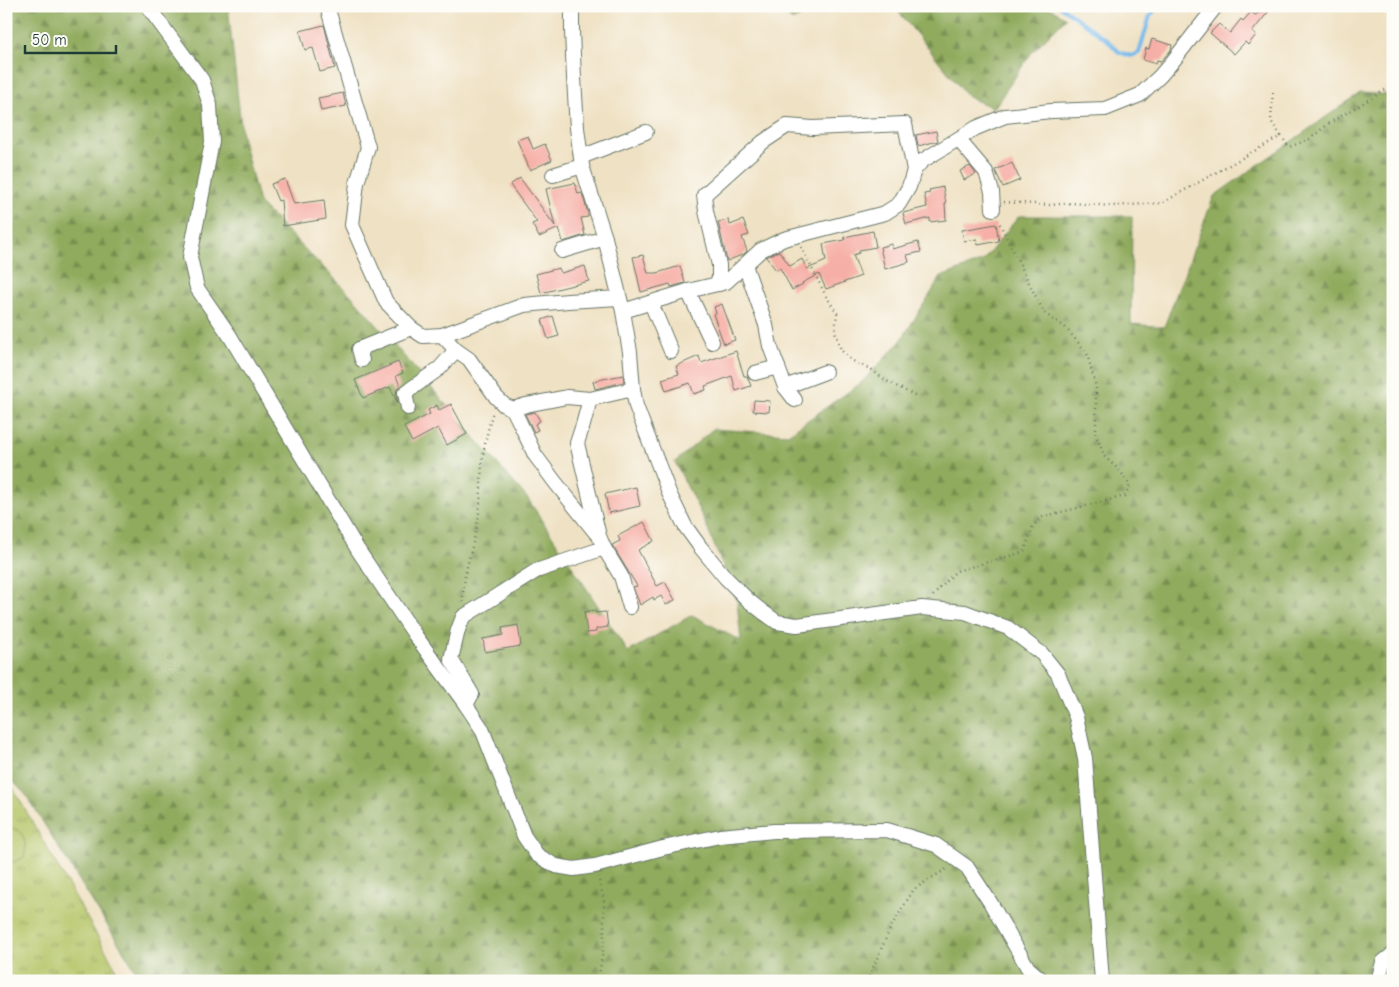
<svg xmlns="http://www.w3.org/2000/svg" width="1399" height="987" font-family="'Comic Neue',sans-serif">
  <style>
    .grass { fill: url(#grass-tufts); stroke: #6a824e }
    .forest { fill: url(#forest-firs); stroke: #587448 }
    .park { fill: #b6c669; stroke: #6a824e }
    .lines { fill: none; stroke-linecap: round; stroke-linejoin: round }
    .stream { stroke: #75baec; stroke-width: 4 }
    .building { fill: #f6afa6 }
    .minor-casing { stroke: #687666; stroke-width: 16 }
    .path { stroke: #687666; stroke-width: 2.5; stroke-dasharray: 1 4; stroke-linecap: butt }
    .minor { stroke: #fff; stroke-width: 14 }
  </style>
  <defs>
    <pattern id="grass-tufts" width="24" height="20" patternUnits="userSpaceOnUse" patternTransform="scale(1.25)"><rect width="24" height="20" fill="#b6c669"/><path d="M3 7l-1-3M5 7V3M7 7l1-3M15 17l-1-3M17 17v-4M19 17l1-3" fill="none" stroke="#93a257"/></pattern>
    <pattern id="forest-firs" width="22" height="20" patternUnits="userSpaceOnUse" patternTransform="scale(1.25)"><rect width="22" height="20" fill="#90ab5d"/><path d="M5 1l3.5 6h-7zM16 11l3.5 6h-7z" fill="#758c4e"/></pattern>
  </defs>
  <rect width="100%" height="100%" fill="#fdfcf7"/>
  <filter id="ink" filterUnits="userSpaceOnUse"><feTurbulence type="fractalNoise" baseFrequency=".02" numOctaves="2"/><feDisplacementMap in="SourceGraphic" scale="10" xChannelSelector="R" yChannelSelector="G"/><feConvolveMatrix kernelMatrix="1 2 1 2 8 2 1 2 1" color-interpolation-filters="sRGB"/></filter>
  <filter id="wash" filterUnits="userSpaceOnUse"><feTurbulence type="fractalNoise" baseFrequency=".0096" numOctaves="4" result="noise"/><feDisplacementMap in="SourceGraphic" scale="20" xChannelSelector="R" yChannelSelector="G"/><feGaussianBlur stdDeviation="1.12" result="paint"/><feColorMatrix in="noise" values="0 0 0 0 0 0 0 0 0 0 0 0 0 0 0 0 0 1.4 0 .05"/><feComposite in="paint" operator="in"/></filter>
  <g filter="url(#wash)">
    <rect width="100%" height="100%" fill="#efe1c3"/>
    <polygon class="grass" points="6,776 123,981 6,981"/>
    <g class="forest">
      <polygon points="6,6 228,6 242,136 259,203 350,294 528,499 628,652 692,615 741,641 737,601 704,520 675,462 713,429 788,434 861,383 900,342 941,277 983,261 1019,216 1132,216 1131,324 1164,327 1214,196 1360,93 1393,95 1393,936 1372,961 1366,981 142,981 26,795 6,774"/>
      <polygon points="780,6 822,6 792,21"/>
      <polygon points="894,6 1039,6 1052,9 1066,18 1032,52 994,108 968,97"/>
    </g>
    <path class="park" d="M 6,827 C 24,828 28,843 24,857 C 19,860 13,864 6,862 Z"/>
    <g class="lines">
      <polyline class="stream" points="1060,6 1107,40 1119,52 1131,56 1139,53 1150,16 1158,6"/>
    </g>
    <g id="blocks">
      <g class="building">
        <polygon points="1271,6 1273,6 1252,32 1256,35 1248,45 1245,42 1234,54 1210,33 1219,24 1230,33 1241,19 1243,21 1251,12 1255,15"/>
        <polygon points="324,25 335,68 320,72 313,48 305,50 300,31"/>
        <polygon points="1152,39 1172,45 1171,50 1161,61 1157,60 1156,64 1143,60 1146,48 1149,49"/>
        <polygon points="343,93 346,106 321,111 318,98"/>
        <polygon points="936,131 938,141 918,146 916,135"/>
        <polygon points="528,136 533,149 545,144 552,160 530,170 517,140"/>
        <polygon points="1012,163 1020,180 1003,187 995,170"/>
        <polygon points="970,166 976,174 964,180 960,171"/>
        <polygon points="520,178 555,226 546,189 575,183 578,194 582,193 588,213 588,217 581,218 585,235 563,242 559,228 539,237 532,224 537,222 510,185"/>
        <polygon points="285,179 294,204 324,200 326,219 283,226 281,200 278,201 271,184"/>
        <polygon points="943,187 946,204 945,204 946,220 930,222 930,218 906,224 903,213 927,207 924,194 930,193 929,190"/>
        <polygon points="729,220 730,225 743,220 749,235 742,237 747,251 744,254 727,261 718,222"/>
        <polygon points="996,224 999,241 978,245 977,239 964,241 962,230"/>
        <polygon points="873,231 876,247 859,250 859,253 853,255 861,276 826,289 819,274 802,283 803,284 792,290 780,268 776,270 766,257 779,251 790,266 802,259 807,269 826,261 823,244 845,240 844,237"/>
        <polygon points="918,242 921,252 907,255 909,262 885,269 880,247 892,244 892,249"/>
        <polygon points="643,255 648,273 657,273 680,266 685,283 671,287 670,284 641,292 633,257"/>
        <polygon points="585,266 589,281 541,293 536,274 559,268 561,273"/>
        <polygon points="722,304 735,340 724,344 713,314 716,313 714,307"/>
        <polygon points="553,316 559,336 548,339 542,320"/>
        <polygon points="736,351 744,376 747,376 751,386 736,391 732,376 705,386 706,390 694,394 690,383 666,391 662,379 679,374 676,366 699,356 701,363"/>
        <polygon points="398,362 403,373 396,376 400,386 397,389 396,394 398,404 390,387 363,398 355,380"/>
        <polygon points="623,375 624,382 595,389 593,381"/>
        <polygon points="754,400 770,401 769,412 753,411"/>
        <polygon points="451,404 467,434 447,445 438,428 412,442 404,427 430,414 428,410 437,405 439,410"/>
        <polygon points="535,412 540,421 535,424 538,430 534,432 525,414"/>
        <polygon points="636,487 640,506 609,513 605,494"/>
        <polygon points="644,522 654,541 638,550 657,586 665,582 675,600 666,605 661,596 654,600 653,597 640,605 633,587 637,586 612,545 620,541 618,536"/>
        <polygon points="595,610 595,613 606,612 608,627 596,629 596,632 587,633 584,612"/>
        <polygon points="518,625 521,646 485,652 483,639 503,635 502,628"/>
      </g>
    </g>
  </g>
  <g filter="url(#ink)">
    <use href="#blocks" fill-opacity="0" stroke="#687666" stroke-width="1"/>
    <g class="lines">
      <defs>
        <g id="minor">
          <polyline points="149,6 151,11 202,80 210,105 212,142 190,257 197,288 230,336 358,550 415,635 466,705 482,729 524,836 537,855 556,866 574,869 595,866 663,848 720,836 774,831 887,830 936,845 967,867 990,902 1028,968 1043,981"/>
          <polyline points="327,6 368,147 357,183 352,225 386,302 411,328 423,336 442,335 524,305 568,301 619,298"/>
          <polyline points="572,6 572,31 574,78 577,128 582,166 605,238 623,311 630,352 633,389 636,406 670,495 685,526 701,548 725,577 749,601 763,612 777,622 797,625 922,608 965,612 1008,628 1042,654 1058,674 1076,717 1085,758 1102,981"/>
          <polyline points="958,139 986,172 992,192 993,209"/>
          <polyline points="581,157 646,132"/>
          <polyline points="553,175 582,166"/>
          <polyline points="562,251 605,238"/>
          <polyline points="745,265 766,325 770,346 785,387 795,400"/>
          <polyline points="719,284 719,265 706,211 704,195 763,142 787,126 813,128 905,124 914,170"/>
          <polyline points="688,291 712,342"/>
          <polyline points="651,303 671,351"/>
          <polyline points="623,311 688,291 726,282 761,250 784,239 885,213 899,204 909,187 914,170 922,161 976,128 1005,116 1051,111 1105,109 1140,95 1160,76 1173,61 1216,6"/>
          <polyline points="442,335 456,350 469,359 496,397 504,405 513,409 520,423 535,455 555,482 596,533"/>
          <polyline points="362,360 359,349 411,328"/>
          <polyline points="755,373 778,367"/>
          <polyline points="785,387 825,372"/>
          <polyline points="408,408 405,393 440,368 456,350"/>
          <polyline points="513,409 526,405 567,397 590,399"/>
          <polyline points="630,607 621,576 604,548 599,536 577,443 583,425 590,399 633,389"/>
          <polyline points="466,705 472,694 451,659 458,630 463,617 536,571 604,548"/>
          <polyline points="1378,981 1383,962 1393,954"/>
        </g>
      </defs>
      <use href="#minor" class="minor-casing"/>
      <g class="path">
        <polyline points="1281,136 1289,147 1310,139 1328,124 1385,90 1393,88"/>
        <polyline points="1004,202 1050,205 1072,203 1112,206 1162,203 1281,136 1271,121 1273,90"/>
        <polyline points="801,247 826,296 837,313 835,331 841,350 851,360 872,370 885,380 917,397"/>
        <polyline points="933,596 956,571 1024,552 1033,526 1042,517 1125,496 1130,486 1121,472 1105,457 1096,435 1096,387 1087,353 1065,327 1044,313 998,220"/>
        <path d="M 463,602 C 462,573 474,547 478,519 C 482,498 480,477 483,456 C 485,441 489,426 493,411"/>
        <polyline points="598,981 604,945 604,900 598,877"/>
        <polyline points="867,981 891,927 914,889 948,868"/>
      </g>
      <use href="#minor" class="minor"/>
    </g>
  </g>
  <rect width="1399" height="987" fill="none" stroke="#fdfcf7" stroke-width="25"/>
  <path d="M25 45v8h91v-8" fill="none" stroke="#1f3d34" stroke-width="2.5"/>
  <text x="32" y="45" font-size="15" fill="#1f3d34" stroke="#fdfcf7" stroke-width="4" paint-order="stroke">50 m</text>
</svg>
